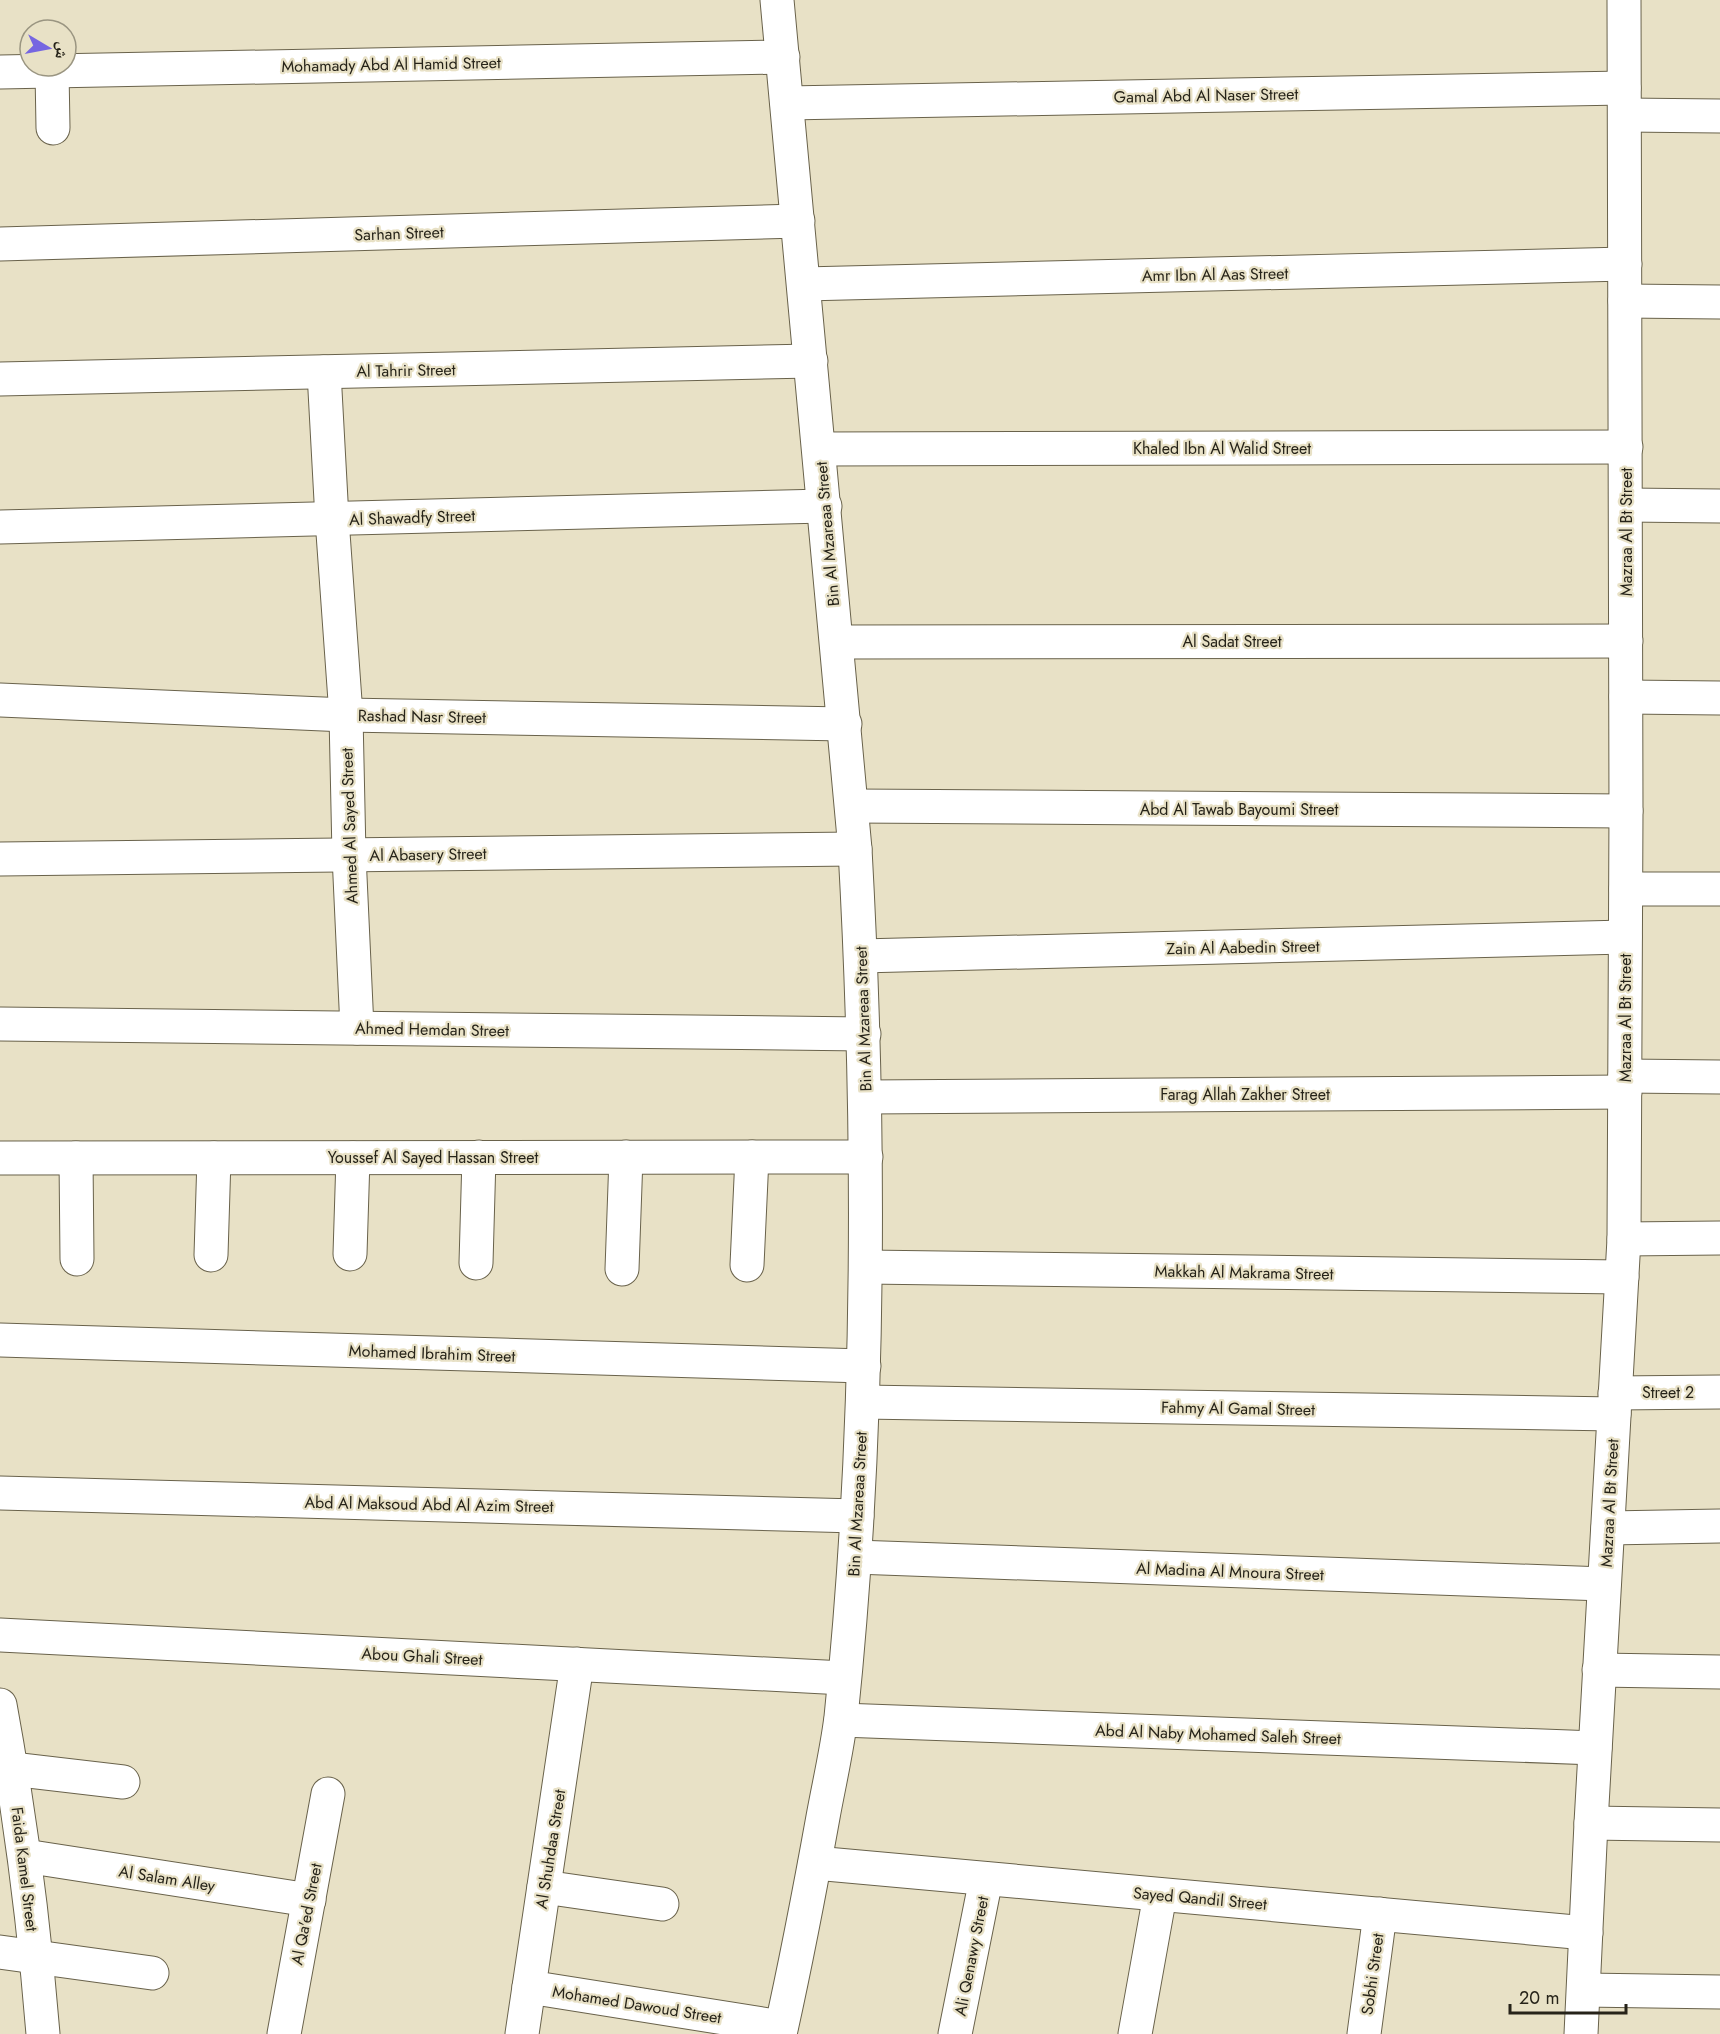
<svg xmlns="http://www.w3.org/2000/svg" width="1720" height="2034" font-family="Jost,'Noto Naskh Arabic',sans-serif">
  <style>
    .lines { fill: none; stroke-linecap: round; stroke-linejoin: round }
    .minor-casing { stroke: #69624b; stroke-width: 35 }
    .minor { stroke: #fff; stroke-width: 33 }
    .labels { text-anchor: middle; stroke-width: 4.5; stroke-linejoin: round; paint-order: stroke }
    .street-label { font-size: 16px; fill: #262319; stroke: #e8e1c6 }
  </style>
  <rect width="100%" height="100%" fill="#e8e1c6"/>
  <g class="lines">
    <defs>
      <g id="minor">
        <path d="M 777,0 L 855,849 C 871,1138 871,1428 841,1717 C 837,1750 829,1784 823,1817 C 810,1889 796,1962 780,2034"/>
        <polyline points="52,71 53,128"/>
        <polyline points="0,72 783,57"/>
        <polyline points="787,103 1624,88"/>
        <polyline points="1625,115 1720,116"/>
        <polyline points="0,244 798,221"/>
        <polyline points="804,284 1625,264"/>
        <polyline points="1625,301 1720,302"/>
        <polyline points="324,372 332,519 346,715 349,855 357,1028"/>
        <polyline points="0,379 811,361"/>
        <polyline points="819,449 1626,447"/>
        <polyline points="1626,505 1720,506"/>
        <polyline points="0,527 825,506"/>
        <polyline points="837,642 1626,641"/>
        <polyline points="1626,697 1720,698"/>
        <polyline points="0,700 346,715 845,724"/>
        <polyline points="852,806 1626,811"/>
        <polyline points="0,859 855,849"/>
        <polyline points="1626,889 1720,889"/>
        <polyline points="861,956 1625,937"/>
        <polyline points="0,1024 864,1034"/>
        <polyline points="1625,1076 1720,1077"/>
        <polyline points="866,1097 1625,1092"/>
        <polyline points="0,1158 866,1157"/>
        <polyline points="76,1158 77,1259"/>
        <polyline points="1624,1239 1720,1238"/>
        <polyline points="350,1254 353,1158"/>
        <polyline points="211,1255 214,1158"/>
        <polyline points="476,1263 479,1157"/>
        <polyline points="747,1265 752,1157"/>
        <polyline points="866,1267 1622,1277"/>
        <polyline points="622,1269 626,1157"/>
        <polyline points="0,1340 864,1366"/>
        <polyline points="1615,1393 1720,1392"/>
        <polyline points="863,1402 1614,1414"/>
        <polyline points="0,1493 857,1516"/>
        <polyline points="1608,1528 1720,1526"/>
        <polyline points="855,1557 1604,1584"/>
        <polyline points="0,1635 844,1678"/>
        <polyline points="1599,1670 1720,1672"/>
        <path d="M 0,1705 C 20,1814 34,1923 43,2034"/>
        <polyline points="841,1720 1595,1748"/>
        <polyline points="12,1769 123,1782"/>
        <polyline points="1591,1823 1720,1825"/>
        <polyline points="25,1856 309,1900"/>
        <polyline points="815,1863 1586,1933"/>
        <polyline points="544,1887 662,1904"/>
        <polyline points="0,1952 152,1973"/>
        <polyline points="529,1987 781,2027"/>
        <polyline points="1584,1990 1720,1992"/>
        <polyline points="284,2034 328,1794"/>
        <polyline points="522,2034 577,1664"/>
        <polyline points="955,2034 986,1879"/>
        <polyline points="1135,2034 1160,1895"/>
        <polyline points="1364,2034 1380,1914"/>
        <polyline points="1581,2034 1591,1823 1624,1239 1626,811 1624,0"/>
      </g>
    </defs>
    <use href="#minor" class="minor-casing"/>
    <use href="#minor" class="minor"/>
  </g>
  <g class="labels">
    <g class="street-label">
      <text transform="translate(391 64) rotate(-1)" y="6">Mohamady Abd Al Hamid Street</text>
      <text transform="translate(1206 95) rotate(-1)" y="6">Gamal Abd Al Naser Street</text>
      <text transform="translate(399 233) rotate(-2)" y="6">Sarhan Street</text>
      <text transform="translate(1215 274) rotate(-1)" y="6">Amr Ibn Al Aas Street</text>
      <text transform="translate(406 370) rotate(-1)" y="6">Al Tahrir Street</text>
      <text x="1222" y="454">Khaled Ibn Al Walid Street</text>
      <text transform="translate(412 517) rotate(-2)" y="6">Al Shawadfy Street</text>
      <text transform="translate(1626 532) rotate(-90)" y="6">Mazraa Al Bt Street</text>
      <text transform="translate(827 534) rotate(-95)" y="6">Bin Al Mzareaa Street</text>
      <text x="1232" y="647">Al Sadat Street</text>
      <text transform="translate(422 716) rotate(1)" y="6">Rashad Nasr Street</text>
      <text x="1239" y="815">Abd Al Tawab Bayoumi Street</text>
      <text transform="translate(349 826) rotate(-92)" y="6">Ahmed Al Sayed Street</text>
      <text transform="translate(428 854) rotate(-1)" y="6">Al Abasery Street</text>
      <text transform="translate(1243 947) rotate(-1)" y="6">Zain Al Aabedin Street</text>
      <text transform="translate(1625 1018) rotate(-90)" y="6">Mazraa Al Bt Street</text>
      <text transform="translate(863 1019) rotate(-92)" y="6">Bin Al Mzareaa Street</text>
      <text transform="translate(432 1029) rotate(1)" y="6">Ahmed Hemdan Street</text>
      <text x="1245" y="1100">Farag Allah Zakher Street</text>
      <text x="433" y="1163">Youssef Al Sayed Hassan Street</text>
      <text transform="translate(1244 1272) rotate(1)" y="6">Makkah Al Makrama Street</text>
      <text transform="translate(432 1353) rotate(2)" y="6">Mohamed Ibrahim Street</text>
      <text x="1668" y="1398">Street 2</text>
      <text transform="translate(1238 1408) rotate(1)" y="6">Fahmy Al Gamal Street</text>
      <text transform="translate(1609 1503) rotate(-87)" y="6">Mazraa Al Bt Street</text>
      <text transform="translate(429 1504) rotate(1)" y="6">Abd Al Maksoud Abd Al Azim Street</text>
      <text transform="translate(857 1504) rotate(-87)" y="6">Bin Al Mzareaa Street</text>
      <text transform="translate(1230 1571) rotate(2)" y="6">Al Madina Al Mnoura Street</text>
      <text transform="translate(422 1656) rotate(3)" y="6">Abou Ghali Street</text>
      <text transform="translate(1218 1734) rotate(2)" y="6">Abd Al Naby Mohamed Saleh Street</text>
      <text transform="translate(550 1849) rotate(-81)" y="6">Al Shuhdaa Street</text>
      <text transform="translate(25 1869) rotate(83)" y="6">Faida Kamel Street</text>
      <text transform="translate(167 1878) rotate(9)" y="6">Al Salam Alley</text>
      <text transform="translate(1200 1898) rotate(5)" y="6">Sayed Qandil Street</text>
      <text transform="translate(306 1914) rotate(-79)" y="6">Al Qa'ed Street</text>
      <text transform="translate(971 1956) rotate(-79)" y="6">Ali Qenawy Street</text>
      <text transform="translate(1372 1974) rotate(-82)" y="6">Sobhi Street</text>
      <text transform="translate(637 2004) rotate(9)" y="6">Mohamed Dawoud Street</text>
    </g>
  </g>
  <g transform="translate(48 48) rotate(100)"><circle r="28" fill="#e8e1c6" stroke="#9a9581" stroke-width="1.5"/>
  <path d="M0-4.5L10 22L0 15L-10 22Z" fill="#7666e1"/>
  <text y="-9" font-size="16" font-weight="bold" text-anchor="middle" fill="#262319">ش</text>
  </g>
  <path d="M1510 2004v9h116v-9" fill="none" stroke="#262319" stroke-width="3"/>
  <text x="1519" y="2004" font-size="18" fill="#262319" stroke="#e8e1c6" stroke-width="4.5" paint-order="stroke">20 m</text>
</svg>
